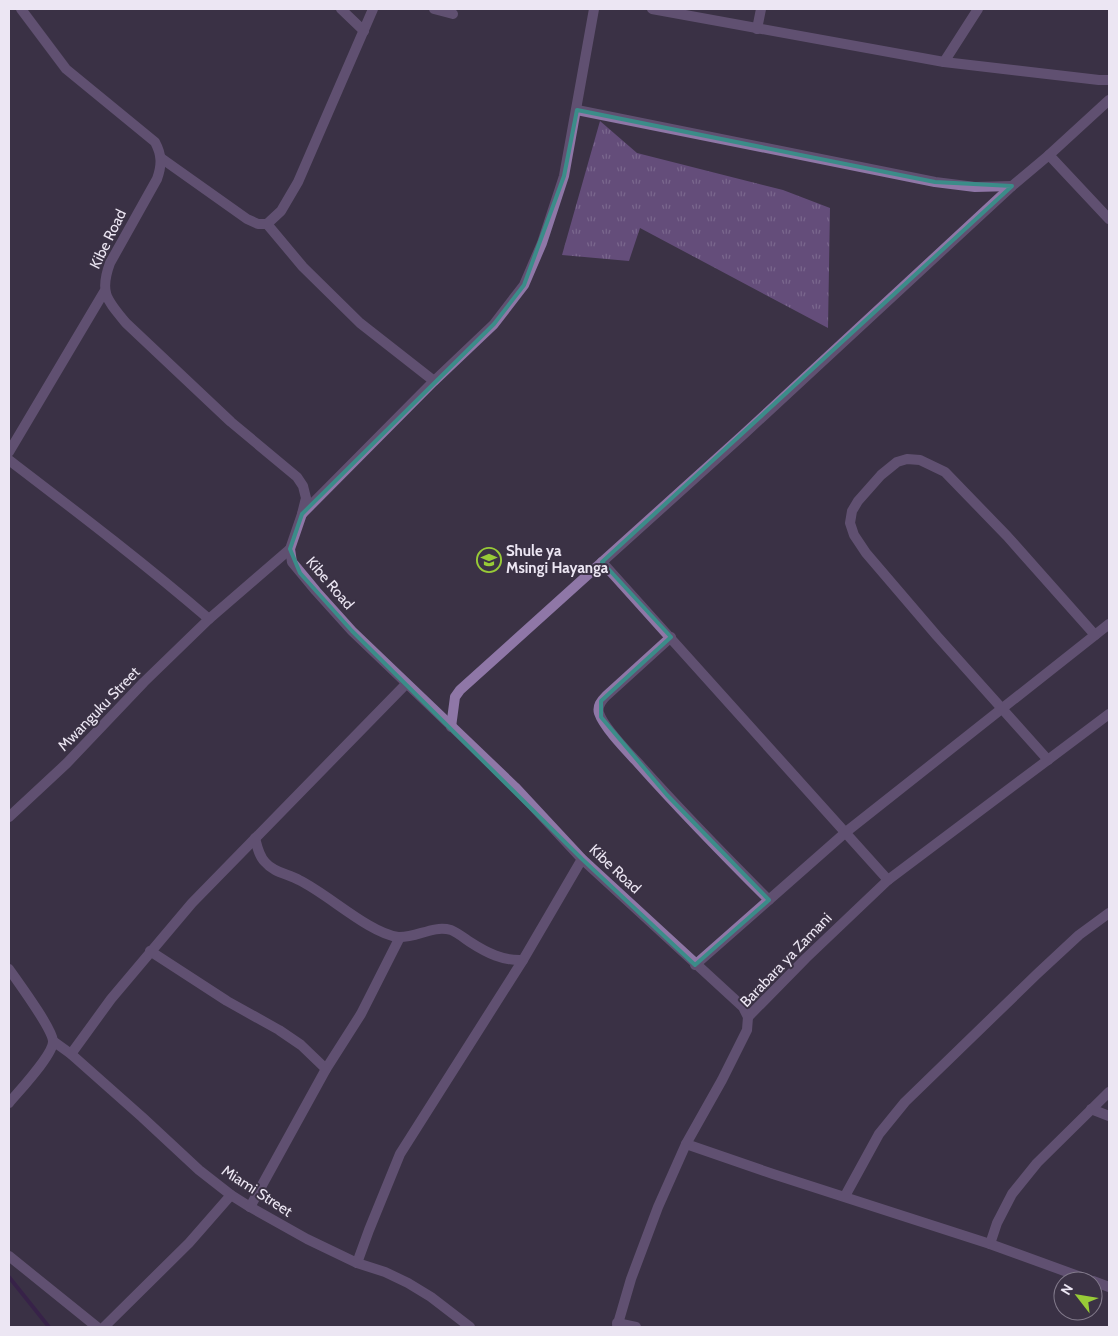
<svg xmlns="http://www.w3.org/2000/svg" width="1118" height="1336" font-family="Cabin,sans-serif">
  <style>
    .grass { fill: url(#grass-tufts) }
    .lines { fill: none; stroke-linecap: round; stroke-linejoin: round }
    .stream { stroke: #34114d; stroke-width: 4 }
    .minor { stroke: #8f77a7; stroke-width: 10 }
    .tertiary { stroke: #8f77a7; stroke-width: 10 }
    .marked { fill: none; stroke: #3b8c89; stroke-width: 4; stroke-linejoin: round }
    .labels { text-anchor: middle; stroke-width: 4; stroke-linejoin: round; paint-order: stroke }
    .street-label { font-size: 15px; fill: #ece6f3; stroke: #3b3245 }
    .poi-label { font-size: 15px; font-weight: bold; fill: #ece6f3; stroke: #3b3245; text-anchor: start }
  </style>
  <defs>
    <pattern id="grass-tufts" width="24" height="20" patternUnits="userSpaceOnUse" patternTransform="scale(1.25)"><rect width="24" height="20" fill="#644d7a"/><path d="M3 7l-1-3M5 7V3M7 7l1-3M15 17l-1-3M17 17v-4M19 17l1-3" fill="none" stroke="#7a678d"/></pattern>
  </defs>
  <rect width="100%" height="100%" fill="#3b3245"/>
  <polygon class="grass" points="600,121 637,153 783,190 830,208 828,328 640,228 629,261 562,255"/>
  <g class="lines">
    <polyline class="stream" points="9,1277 49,1327"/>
    <g class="minor">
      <polyline points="341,9 364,31"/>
      <polyline points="434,9 453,14"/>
      <polyline points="652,9 944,62 1099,80 1109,80"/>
      <polyline points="757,29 761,9"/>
      <polyline points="944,62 978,9"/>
      <polyline points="577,110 935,182 975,187 1012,186"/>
      <polyline points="1049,155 1109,219"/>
      <polyline points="161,158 247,219 258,224 267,224 281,211 298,182 373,9"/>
      <polyline points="267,224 303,267 360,323 434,381"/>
      <polyline points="9,452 104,292"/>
      <path d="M 9,460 C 77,512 144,563 209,619"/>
      <polyline points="302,514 434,381 494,324 524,285 542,243 564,176 594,9"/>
      <polyline points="602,562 888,880"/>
      <path d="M 671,637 L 606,696 C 601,701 597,706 599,713 C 604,728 628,752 639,764 C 681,811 725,856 769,900"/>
      <polyline points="451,727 455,697 460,690 744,434 1012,186 1049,155 1109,100"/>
      <polyline points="1048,760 937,636 866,553 854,535 850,523 852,511 858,501 881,475 897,462 907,459 920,460 945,472 1007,536 1095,635"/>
      <polyline points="9,817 67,763 144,682 209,619 290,549"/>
      <path d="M 255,838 C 257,846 259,856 265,862 C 273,872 288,874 299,880 C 328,894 369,933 398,937 C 417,938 432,925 451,930 C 458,933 464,938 470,942 C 487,953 503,961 523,960"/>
      <polyline points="150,951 227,1001 279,1030 301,1045 326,1069"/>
      <polyline points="695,965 846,832 1109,624"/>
      <path d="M 9,969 C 18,982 52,1028 53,1041 C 54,1054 18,1092 9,1103"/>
      <polyline points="748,1017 806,958 888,880 1109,714"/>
      <polyline points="53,1041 71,1054 142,1117 199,1170 231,1195 250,1207 307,1239 357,1263 385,1272 408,1283 431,1297 470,1327"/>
      <polyline points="71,1054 111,999 192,903 406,684"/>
      <polyline points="1091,1109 1109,1116"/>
      <polyline points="686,1144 773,1174 990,1244 1092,1281"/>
      <polyline points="845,1196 879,1134 905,1102 1037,974 1079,935 1109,913"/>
      <polyline points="250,1207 326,1069 361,1014 400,937"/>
      <polyline points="990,1244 997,1223 1012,1194 1037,1163 1109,1092"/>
      <polyline points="9,1256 97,1327"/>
      <polyline points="357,1263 369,1230 400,1154 523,960 582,859"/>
      <polyline points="1093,1281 1109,1287"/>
      <polyline points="617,1323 636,1327"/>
      <polyline points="104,1327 189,1243 231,1195"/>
    </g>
    <path class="tertiary" d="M 21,9 L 66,69 L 155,142 C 162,155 162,165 157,179 L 110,263 C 99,293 107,300 126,323 L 231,422 L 297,477 L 303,486 L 306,498 L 302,514 L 290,549 L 292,562 L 316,591 L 352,631 L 515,787 L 582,859 L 743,1007 L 748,1017 L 747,1030 L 722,1080 L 686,1144 L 658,1207 L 631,1279 L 617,1327"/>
  </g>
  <path d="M0 0H1118V1336H0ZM 577,110 L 935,182 L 1012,186 L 602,562 L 671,637 L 601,701 L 601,717 L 667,795 L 769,900 L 695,965 L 582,859 L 352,631 L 300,573 L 290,549 L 302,514 L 494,324 L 524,285 L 564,176 Z" fill="#3b3245" fill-opacity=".55" fill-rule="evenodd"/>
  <path class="marked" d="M 577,110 L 935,182 L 1012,186 L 602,562 L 671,637 L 601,701 L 601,717 L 667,795 L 769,900 L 695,965 L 582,859 L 352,631 L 300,573 L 290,549 L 302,514 L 494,324 L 524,285 L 564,176 Z"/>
  <defs>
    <symbol id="school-ring" viewBox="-11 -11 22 22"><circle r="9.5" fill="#3b3245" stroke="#98cb37" stroke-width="1.5"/><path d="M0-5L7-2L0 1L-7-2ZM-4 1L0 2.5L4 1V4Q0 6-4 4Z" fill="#98cb37"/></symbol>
  </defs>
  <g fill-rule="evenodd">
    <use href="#school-ring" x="475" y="546" width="28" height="28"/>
  </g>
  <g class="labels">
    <g class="street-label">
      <text transform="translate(108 239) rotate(-64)" y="5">Kibe Road</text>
      <text transform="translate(330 583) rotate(49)" y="5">Kibe Road</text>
      <text transform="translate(99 709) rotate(-46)" y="5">Mwanguku Street</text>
      <text transform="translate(615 869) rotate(43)" y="5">Kibe Road</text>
      <text transform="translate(786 960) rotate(-46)" y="5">Barabara ya Zamani</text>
      <text transform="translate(257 1191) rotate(33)" y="5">Miami Street</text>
    </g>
    <g class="poi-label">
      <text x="506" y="556">Shule ya<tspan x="506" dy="17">Msingi Hayanga</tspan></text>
    </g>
  </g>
  <rect width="1118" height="1336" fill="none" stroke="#ece6f3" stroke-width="20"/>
  <g transform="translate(1078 1296) rotate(301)"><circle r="24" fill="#3b3245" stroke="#827a8b"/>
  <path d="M0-4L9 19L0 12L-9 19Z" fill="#98cb37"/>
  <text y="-8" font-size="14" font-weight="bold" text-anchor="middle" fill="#ece6f3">N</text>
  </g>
</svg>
